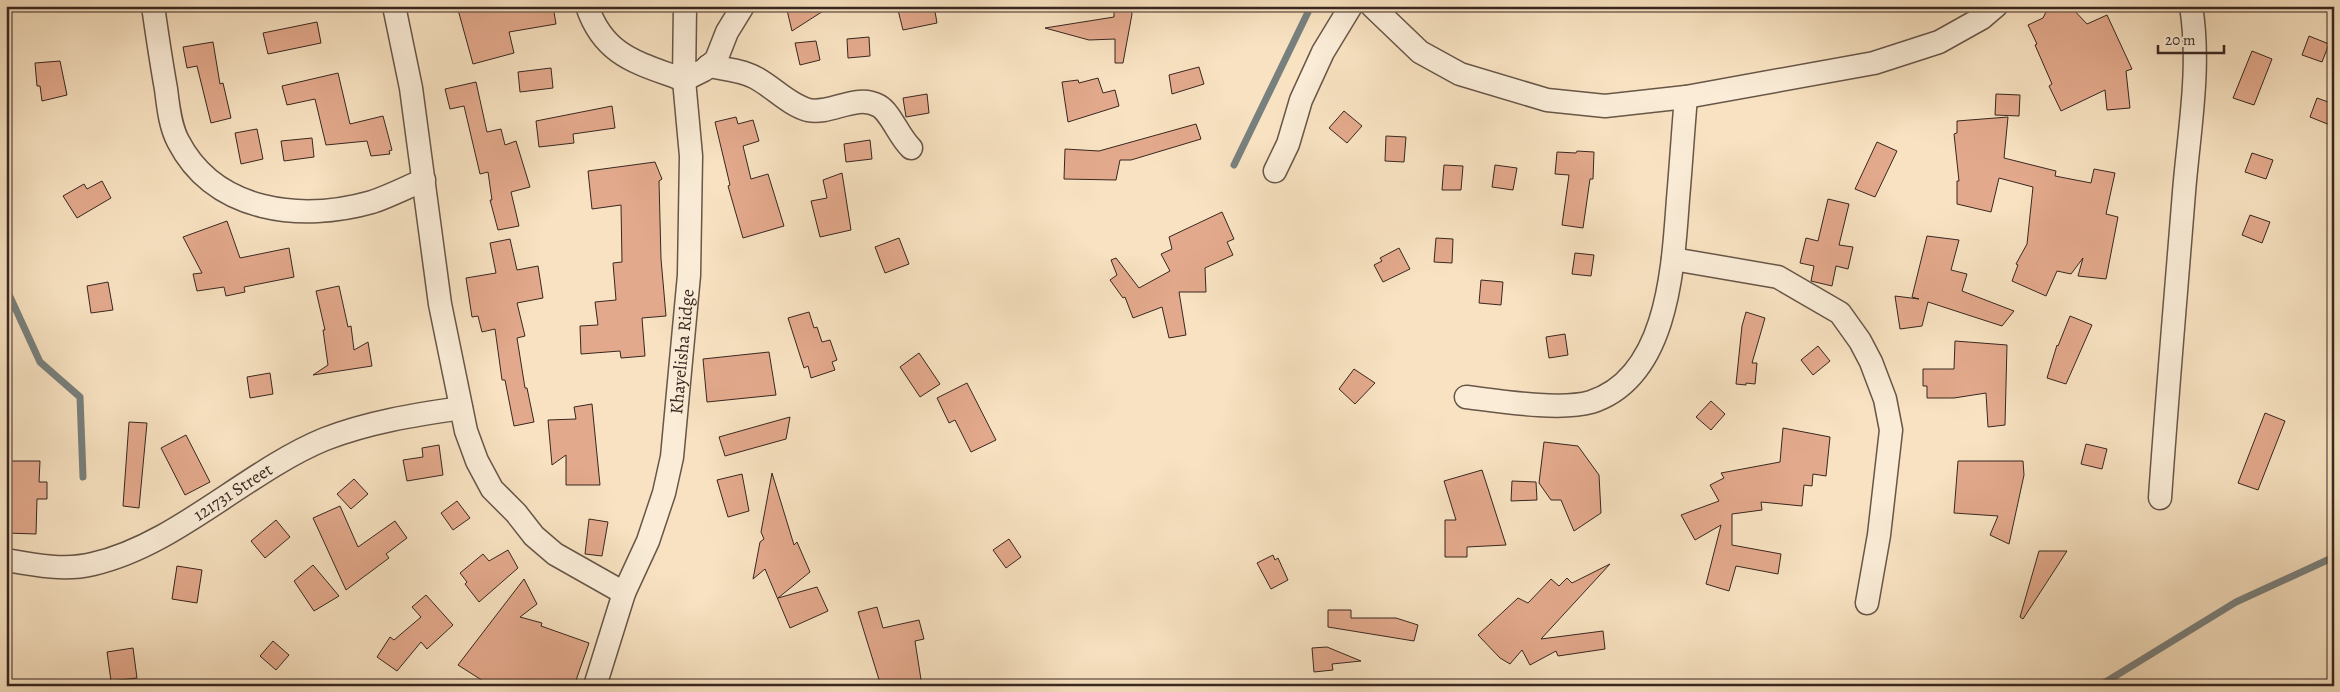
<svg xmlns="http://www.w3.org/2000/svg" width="2340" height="692" font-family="Alegreya,serif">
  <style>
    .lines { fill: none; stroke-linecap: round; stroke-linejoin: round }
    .stream { stroke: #78807e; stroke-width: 7 }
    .building { fill: #e3a98c; stroke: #382720 }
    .minor-casing { stroke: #685648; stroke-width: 25 }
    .minor { stroke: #faecd7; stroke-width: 22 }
    .labels { text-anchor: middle; stroke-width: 4; stroke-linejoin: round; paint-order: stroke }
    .street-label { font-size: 18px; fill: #382720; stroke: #faecd7 }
  </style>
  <rect width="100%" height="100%" fill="#f8e2c1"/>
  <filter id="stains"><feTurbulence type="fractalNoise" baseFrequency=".004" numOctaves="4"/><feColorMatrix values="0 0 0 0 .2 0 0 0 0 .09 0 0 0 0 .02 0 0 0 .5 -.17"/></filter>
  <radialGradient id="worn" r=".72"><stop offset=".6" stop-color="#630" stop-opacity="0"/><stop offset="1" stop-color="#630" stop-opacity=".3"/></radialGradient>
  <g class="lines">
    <g class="stream">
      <polyline points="1234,165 1311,6"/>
      <polyline points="6,288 40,362 80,397 83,477"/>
      <polyline points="2099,686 2236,602 2334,557"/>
      <polyline points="2333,686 2334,684"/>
    </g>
  </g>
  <g class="building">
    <polygon points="457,6 553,6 556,24 509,32 514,53 473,64"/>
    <polygon points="786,6 831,6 792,31"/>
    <polygon points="897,6 934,6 937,23 903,30"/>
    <polygon points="1114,6 1130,6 1132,14 1123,63 1115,63 1115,39 1089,40 1045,28 1114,17"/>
    <polygon points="2057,6 2070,6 2087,24 2107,15 2132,69 2126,71 2130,108 2107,110 2105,90 2061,111 2049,86 2052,84 2035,45 2037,44 2028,25 2043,18 2046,12 2052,11"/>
    <polygon points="317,22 321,43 268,54 263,33"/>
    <polygon points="2309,36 2329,44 2322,62 2302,55"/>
    <polygon points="869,37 870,56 848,58 847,39"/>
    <polygon points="816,41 820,60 800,65 795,43"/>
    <polygon points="213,42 220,84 223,83 231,118 211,123 197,66 187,68 183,47"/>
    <polygon points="2252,51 2272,59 2254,105 2233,98"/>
    <polygon points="60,61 67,95 42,101 40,86 37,86 35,63"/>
    <polygon points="1199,67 1204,84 1172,94 1169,75"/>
    <polygon points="551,68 553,88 520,92 518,72"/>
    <polygon points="338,73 350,124 383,116 392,150 389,151 390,154 371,156 367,141 326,145 315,99 287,105 282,86"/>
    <polygon points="1098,78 1103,93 1115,90 1119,106 1068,122 1062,82 1078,80 1079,83"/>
    <polygon points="476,82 487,132 501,129 505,145 516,141 530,187 511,192 519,226 498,230 490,200 492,200 488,172 480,174 464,106 450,109 445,89"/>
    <polygon points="927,94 929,113 906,117 903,98"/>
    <polygon points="1996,94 2020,95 2019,116 1995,115"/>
    <polygon points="2317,98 2334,104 2334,115 2330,125 2310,117"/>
    <polygon points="612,106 615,128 573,134 574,143 539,147 536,121"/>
    <polygon points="1344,111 1362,126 1347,143 1329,128"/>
    <polygon points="736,117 738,124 753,120 759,141 743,146 751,179 768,174 784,226 743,238 728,186 730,185 715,122"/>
    <polygon points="2008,117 2004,158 2056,171 2055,176 2091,183 2094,169 2115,173 2106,214 2118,217 2106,279 2078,276 2083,258 2071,274 2057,271 2046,296 2012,281 2018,265 2016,264 2027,244 2033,187 1999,178 1991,212 1957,204 1957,181 1959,181 1954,134 1957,133 1957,121"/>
    <polygon points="1196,124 1201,139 1131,160 1120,160 1116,180 1064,179 1065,149 1099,151"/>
    <polygon points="257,129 263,159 241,164 235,133"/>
    <polygon points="1386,136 1406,137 1404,162 1385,161"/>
    <polygon points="312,138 314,157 284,161 281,141"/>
    <polygon points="870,140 872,159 846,162 844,144"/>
    <polygon points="1877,142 1897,151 1875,197 1855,189"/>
    <polygon points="1577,151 1594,152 1593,179 1590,179 1583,228 1562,225 1569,175 1555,174 1557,152 1576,153"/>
    <polygon points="2252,153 2273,160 2266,179 2245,172"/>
    <polygon points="655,162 662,179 659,181 661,259 666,316 642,318 645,356 621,358 620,351 581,354 580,326 598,325 595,302 616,300 613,263 622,262 621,205 592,209 588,171"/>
    <polygon points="1444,165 1463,166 1461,190 1442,190"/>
    <polygon points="1495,165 1517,168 1513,190 1492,187"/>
    <polygon points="842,173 851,230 820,237 811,201 827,198 823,180"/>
    <polygon points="102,181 111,198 77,218 63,196 84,184 87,189"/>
    <polygon points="1828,199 1849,204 1839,245 1853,247 1848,269 1836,266 1832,286 1811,281 1814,266 1800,263 1806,238 1818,241"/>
    <polygon points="1222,212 1234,239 1227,242 1233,255 1205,268 1206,292 1179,292 1186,335 1169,338 1162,307 1133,318 1125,297 1123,298 1110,280 1117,275 1111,260 1116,258 1139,288 1170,271 1161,254 1172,249 1169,237"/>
    <polygon points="2250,215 2270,222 2262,243 2242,235"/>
    <polygon points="227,221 240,258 289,248 294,277 244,287 245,292 226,296 224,287 197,291 193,274 202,273 183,237"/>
    <polygon points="1927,236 1959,240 1951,270 1967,274 1962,291 2014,311 2002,326 1928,302 1922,326 1900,329 1895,296 1919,299 1912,297"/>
    <polygon points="899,238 909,264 885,273 875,247"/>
    <polygon points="1436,238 1453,239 1452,263 1434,262"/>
    <polygon points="510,239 517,270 538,266 543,298 517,303 525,336 517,338 525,388 527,388 534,422 514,426 505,380 502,380 495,329 482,332 478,316 472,317 466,278 496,273 490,243"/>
    <polygon points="1399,248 1410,269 1383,282 1374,265 1382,261 1380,258"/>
    <polygon points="1575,253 1594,255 1591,276 1572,274"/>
    <polygon points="1481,280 1503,282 1501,305 1479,303"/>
    <polygon points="108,282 113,310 91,313 87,286"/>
    <polygon points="339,286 348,327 351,326 354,350 368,342 372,366 313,375 328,365 323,330 325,330 316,291"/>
    <polygon points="809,312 814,328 817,327 822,342 830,340 837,360 832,362 835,370 811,378 808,366 804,368 788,318"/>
    <polygon points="1746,312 1765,318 1752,363 1757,363 1755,384 1746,383 1746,385 1736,384 1742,326"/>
    <polygon points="2070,316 2092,325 2066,384 2047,378 2057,345 2058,346"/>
    <polygon points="1565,334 1568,355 1549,358 1546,337"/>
    <polygon points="1955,341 2007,345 2005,425 1988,427 1986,393 1954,398 1927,398 1927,386 1923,386 1923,369 1954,369"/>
    <polygon points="1818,346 1830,361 1813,375 1801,360"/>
    <polygon points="769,352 776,395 707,402 703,359"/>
    <polygon points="919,353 940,384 920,397 900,367"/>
    <polygon points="1354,369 1375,383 1355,404 1339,389"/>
    <polygon points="270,373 273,394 250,398 247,377"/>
    <polygon points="967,383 996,440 971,452 955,420 949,423 937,398"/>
    <polygon points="1711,401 1725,414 1711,430 1696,417"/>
    <polygon points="592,404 600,485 566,485 566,455 552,465 548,420 576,419 574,407"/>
    <polygon points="2265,413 2285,421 2258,490 2238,483"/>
    <polygon points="790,417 786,439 725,456 719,437"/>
    <polygon points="129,422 147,423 139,508 123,506"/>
    <polygon points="1783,428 1830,437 1826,476 1813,474 1812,486 1804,485 1802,506 1761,502 1762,510 1732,514 1732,545 1781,554 1778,574 1736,566 1729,591 1706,584 1721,525 1695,540 1681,515 1719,501 1710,485 1724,478 1721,473 1780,462"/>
    <polygon points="186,435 210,482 185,495 161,448"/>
    <polygon points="1544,442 1578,446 1599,475 1601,513 1574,531 1561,500 1551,500 1539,483"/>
    <polygon points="2086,444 2107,449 2102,469 2081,464"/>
    <polygon points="439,445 443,475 407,481 403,460 423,457 422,448"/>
    <polygon points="9,461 40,461 39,482 47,482 47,499 37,499 36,534 6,533 6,466 9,466"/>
    <polygon points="1958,461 2023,461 2024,475 2009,544 1990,535 1998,516 1954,513"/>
    <polygon points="1482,470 1506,545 1467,547 1467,557 1445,557 1445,520 1456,520 1444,481"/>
    <polygon points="772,473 794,545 797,542 810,572 778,598 817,587 828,611 790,628 765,569 753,579 760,542 764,539 761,532"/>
    <polygon points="742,474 749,511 728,517 717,480"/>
    <polygon points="354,479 368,494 351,509 337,494"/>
    <polygon points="1512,481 1536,482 1537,500 1511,501"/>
    <polygon points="457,501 470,518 453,530 441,513"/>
    <polygon points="340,506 358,547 395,521 407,538 386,554 389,558 346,590 313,518"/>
    <polygon points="589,519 608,522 602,556 585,554"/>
    <polygon points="276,520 290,537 265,558 251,541"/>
    <polygon points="1009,539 1021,557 1006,568 993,550"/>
    <polygon points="508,550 518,568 479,602 465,584 467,582 460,573 483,554 489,561"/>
    <polygon points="2039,551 2067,551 2023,619 2020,617"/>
    <polygon points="1273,555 1275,560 1278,558 1288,580 1271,589 1257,563"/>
    <polygon points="1610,564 1541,639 1603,631 1605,649 1558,656 1556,651 1530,665 1522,650 1510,664 1500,658 1478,635 1518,598 1528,603 1551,579 1559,586 1567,578 1572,583"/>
    <polygon points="313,565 339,596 314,611 294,581"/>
    <polygon points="177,566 202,570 197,603 172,599"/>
    <polygon points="524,579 537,604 520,617 542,623 541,626 589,643 574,686 491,686 458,665"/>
    <polygon points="426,595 453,625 427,649 421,642 397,671 377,657 390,637 394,640 421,617 412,607"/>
    <polygon points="877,607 883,628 919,620 924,639 915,641 922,686 881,686 858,612"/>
    <polygon points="1328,610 1351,610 1351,618 1396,618 1418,625 1414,641 1328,627"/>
    <polygon points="273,641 289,655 276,670 260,656"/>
    <polygon points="1327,647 1361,661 1332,664 1333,670 1314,672 1312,648"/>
    <polygon points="133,648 137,678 111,681 107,652"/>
  </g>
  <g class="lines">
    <defs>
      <g id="minor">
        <path d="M 153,6 C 157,34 161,61 166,89 C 168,105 170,126 178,141 C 215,213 302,222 372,202 C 390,196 407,187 424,180"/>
        <polyline points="394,6 411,88 440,304 466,431 477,461 492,489 516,513 534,536 555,554 624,593"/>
        <path d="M 587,6 C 604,57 639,63 684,80 L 704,70 L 716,60 L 727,32 L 743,6"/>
        <polyline points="1372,6 1420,52 1460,74 1547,100 1605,106 1686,97 1874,63 1939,42 1982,18 1996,6"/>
        <path d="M 708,66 C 724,69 742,70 756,78 C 773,87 789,105 808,110 C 831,115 856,93 879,106 C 891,113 899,137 911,148"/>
        <polyline points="1275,171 1288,144 1301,100 1323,52 1351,6"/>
        <polyline points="1673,259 1778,277 1840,313 1860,341 1871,362 1885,399 1891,430 1879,535 1867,603"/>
        <path d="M 1466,397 C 1499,401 1560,411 1591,402 C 1669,377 1673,265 1678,199 C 1681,165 1683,131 1686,97"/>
        <path d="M 2160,498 C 2167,396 2176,294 2184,192 C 2189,130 2201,68 2191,6"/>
        <path id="s1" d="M 6,560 C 34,565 65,571 93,564 C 176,545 247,471 325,439 C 369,422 414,415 461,408"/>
        <path id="s2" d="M 595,686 L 624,593 L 648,541 L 664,493 L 672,457 L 689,275 L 691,156 L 684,80 L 685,6"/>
      </g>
    </defs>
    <use href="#minor" class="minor-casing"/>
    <use href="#minor" class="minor"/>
  </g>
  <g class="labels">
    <g class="street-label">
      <text dy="6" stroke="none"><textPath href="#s2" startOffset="348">Khayelisha Ridge</textPath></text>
      <text dy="6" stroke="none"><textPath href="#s1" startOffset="246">121731 Street</textPath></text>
    </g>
  </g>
  <rect width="2340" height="692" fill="none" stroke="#f8e2c1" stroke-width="25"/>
  <rect x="8" y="8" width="2325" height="677" fill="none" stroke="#382720" stroke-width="2.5"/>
  <rect x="12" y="12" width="2315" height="667" fill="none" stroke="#382720"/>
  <path d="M2158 45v8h66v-8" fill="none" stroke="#382720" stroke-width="2.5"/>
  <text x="2165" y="45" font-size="15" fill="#382720" stroke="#faecd7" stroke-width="4" paint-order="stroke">20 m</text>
  <rect width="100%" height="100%" filter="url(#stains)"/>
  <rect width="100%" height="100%" fill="url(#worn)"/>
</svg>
